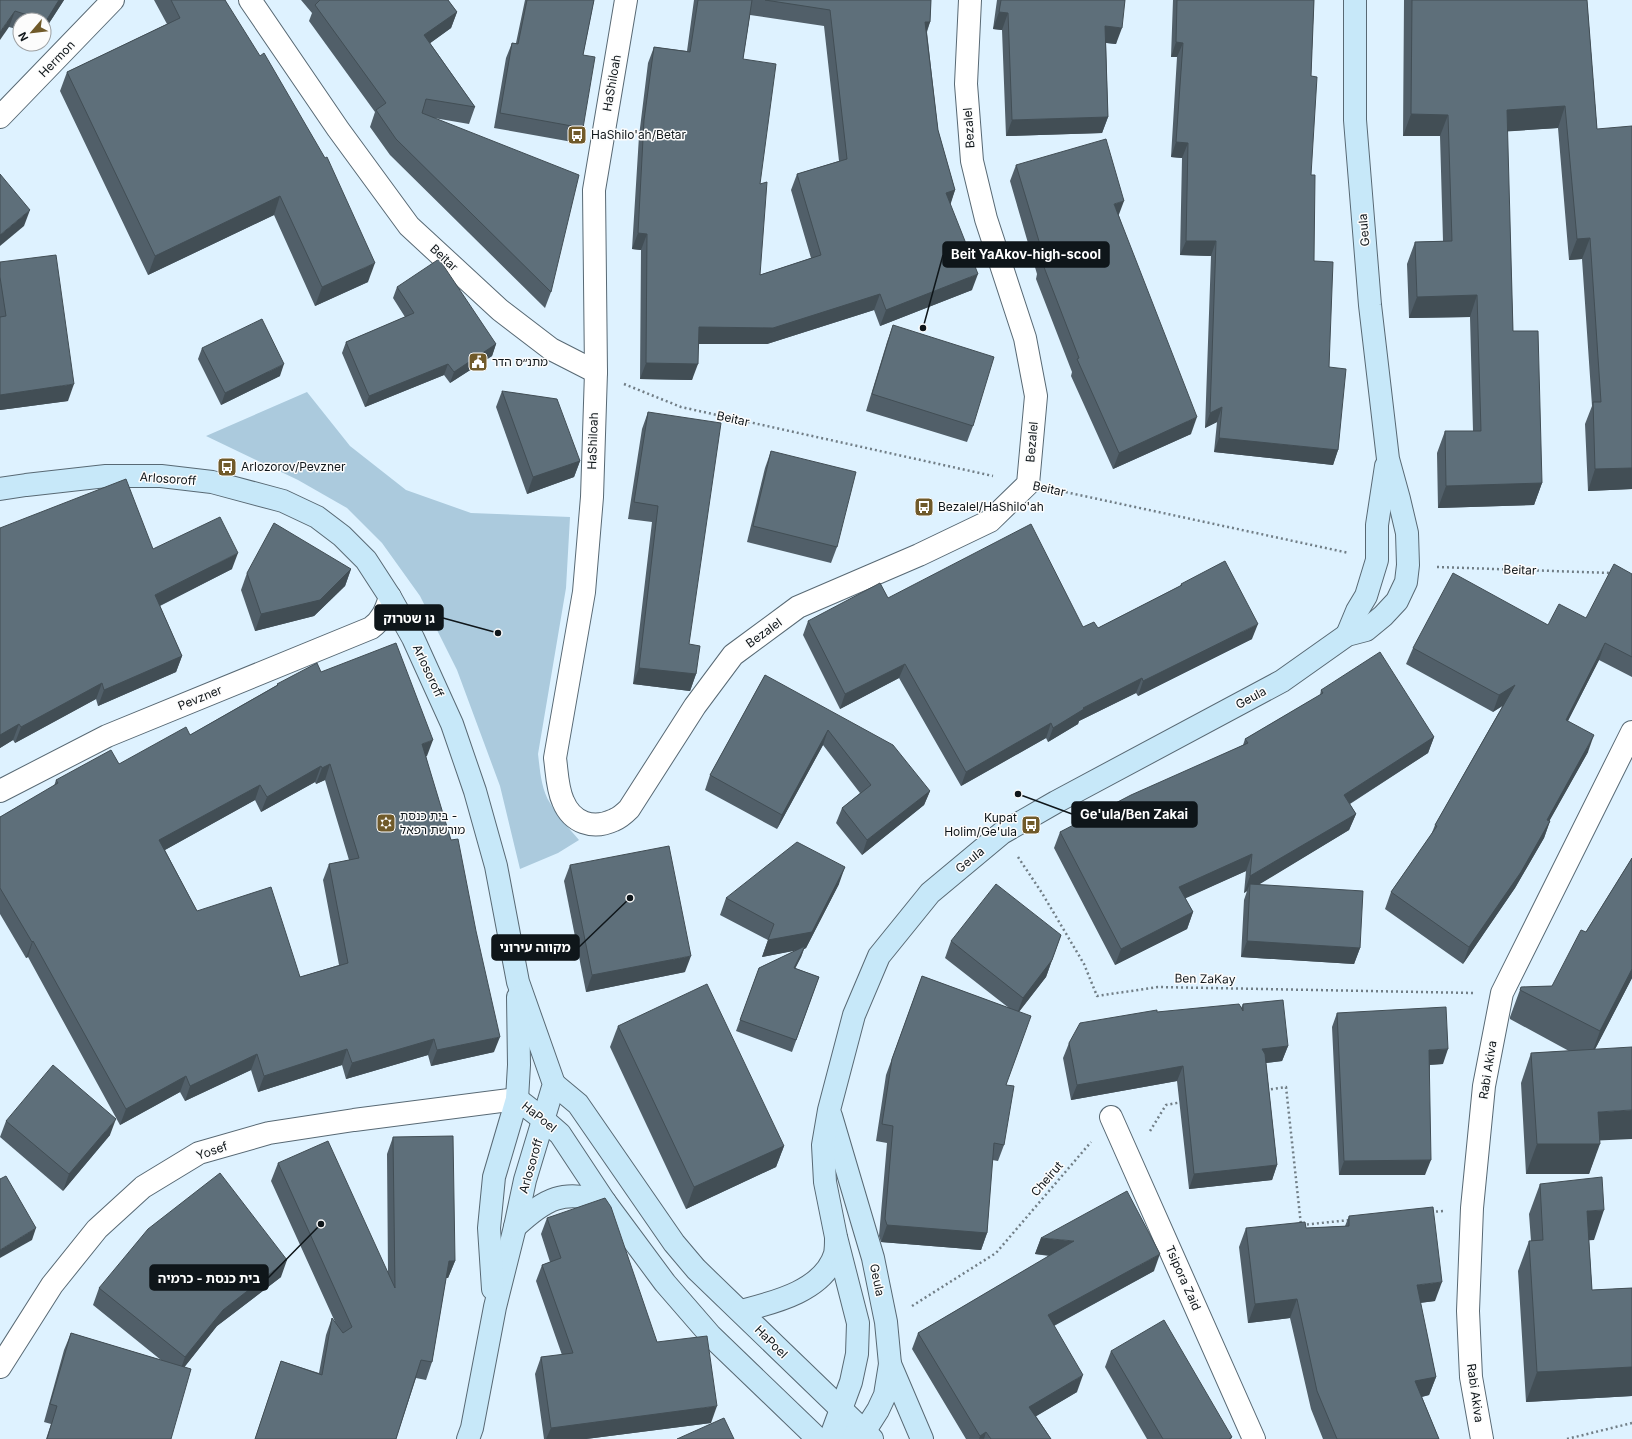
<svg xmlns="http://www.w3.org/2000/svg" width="1632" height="1439" font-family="Inter,'Noto Sans Hebrew',sans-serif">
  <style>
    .green { fill: #abcadd }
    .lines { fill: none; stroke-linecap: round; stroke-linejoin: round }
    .street-casing { stroke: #586974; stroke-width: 24 }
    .secondary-casing { stroke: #586974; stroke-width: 24 }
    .path { stroke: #717e86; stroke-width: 2.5; stroke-dasharray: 2 3; stroke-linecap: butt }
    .street { stroke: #fff; stroke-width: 22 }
    .secondary { stroke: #c7e8f9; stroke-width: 22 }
    .wall { fill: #515f69; fill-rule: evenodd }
    .shaded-wall { fill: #424e55 }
    .building { fill: #5e6f7a; stroke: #424e55; fill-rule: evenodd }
    .labels { text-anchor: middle; stroke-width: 3; stroke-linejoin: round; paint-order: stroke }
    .street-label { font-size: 12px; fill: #0f161a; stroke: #fcfcfc }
    .poi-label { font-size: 12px; fill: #0f161a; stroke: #fcfcfc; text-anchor: start }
    .leader { fill: none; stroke: #0f161a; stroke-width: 1.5 }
    .callout-dot { fill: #0f161a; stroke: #fcfcfc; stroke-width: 1.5 }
    .callout { fill: #0f161a; stroke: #0f161a; stroke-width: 1.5 }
    .callout-label { font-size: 13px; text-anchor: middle; font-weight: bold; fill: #fff }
  </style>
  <rect width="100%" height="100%" fill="#def2ff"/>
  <path class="green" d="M 307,392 L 350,446 L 406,490 L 471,513 L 570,517 L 566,588 L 538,754 C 540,770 541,789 550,803 C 558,817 569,828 579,840 L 558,853 L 520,869 L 500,786 L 457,670 L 420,596 L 382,543 L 347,508 L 298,480 L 206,436 Z"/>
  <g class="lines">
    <defs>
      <g id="street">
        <polyline points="250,0 338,129 409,226 500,310 551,349 596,372"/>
        <path d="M 626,0 L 594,190 L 596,372 L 592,497 L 584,592 L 555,758 C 557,772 557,788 563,801 C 572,823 593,830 614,820 C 619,818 625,813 629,809 L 695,706 L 733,655 L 798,607 L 919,555 L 990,521 L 1028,484 L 1036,396 L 1025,338 L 986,219 L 972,161 L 966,84 L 970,0"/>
        <polyline points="0,117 113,0"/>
        <path d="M 0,791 L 107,736 L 371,628 C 382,620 386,610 390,597"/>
        <polyline points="1111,1117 1254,1439"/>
        <polyline points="0,1367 52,1285 97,1229 143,1187 199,1153 269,1133 354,1120 517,1099"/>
        <polyline points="1482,1439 1471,1377 1468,1311 1472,1208 1484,1086 1502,993 1632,732"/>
      </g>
      <g id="secondary">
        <polyline points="0,489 26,485 106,476 161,476 212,482 283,501 317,517 342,536 366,560 390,597 413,638 452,724 475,791 496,866 518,982 554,1084 525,1180 515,1227 495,1307 472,1428 468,1439"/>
        <polyline points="1347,635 1357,611 1366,596 1377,560 1377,525 1386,466"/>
        <polyline points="554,1084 578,1104 674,1243 696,1269 872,1439"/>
        <polyline points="517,1099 544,1120 560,1134 605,1202 665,1283 711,1336 818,1439"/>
        <polyline points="831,1116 873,1258 886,1322 890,1364 885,1395 878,1410 864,1432 846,1439"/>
        <path d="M 515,1227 C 546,1198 563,1189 605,1202"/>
        <polyline points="493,1289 489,1228 494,1177 517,1099 519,1065 518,997"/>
        <path d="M 741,1311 C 772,1303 824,1291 835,1254 C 836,1249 836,1243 836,1238"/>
        <polyline points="890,1364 922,1439"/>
        <polyline points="830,1439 851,1382 857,1354 858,1323 836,1237 825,1182 823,1145 829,1110 854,1015 879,956 930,893 1002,833 1056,802 1282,681 1347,635 1366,630 1383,616 1397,601 1406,582 1408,565 1407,533 1399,499 1388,459 1370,305 1355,120 1355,0"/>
      </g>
    </defs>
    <use href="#street" class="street-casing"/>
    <use href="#secondary" class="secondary-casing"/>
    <g class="path">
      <polyline points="624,384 681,407 993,476"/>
      <polyline points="1056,490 1349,553"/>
      <polyline points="1437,567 1611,573"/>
      <polyline points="1018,857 1042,893 1084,964 1097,996 1158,987 1473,993"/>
      <polyline points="1266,1090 1286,1087 1301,1225 1350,1220"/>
      <polyline points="1150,1131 1166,1105 1182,1102"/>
      <polyline points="1431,1212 1444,1211"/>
      <polyline points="912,1306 996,1253 1091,1142"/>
      <polyline points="1567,1439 1632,1423"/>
    </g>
    <use href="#street" class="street"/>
    <use href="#secondary" class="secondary"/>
  </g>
  <g class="wall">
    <polygon points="0,0 64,0 44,31 44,20 20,20 20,30 9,27"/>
    <polygon points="154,0 225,0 368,282 315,306 274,215 148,275 60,91 67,72 167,24"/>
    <polygon points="301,0 448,0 457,12 451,28 430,43 475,107 469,124 434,118 551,292 545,308 390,155 370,127 375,112 309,21 312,13"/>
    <polygon points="525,0 594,0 583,55 583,128 578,143 494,128 506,58 512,43 516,43"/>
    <path d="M 694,0 L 931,0 L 930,22 L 927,32 L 938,130 L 955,190 L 950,204 L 972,290 L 880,326 L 874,310 L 767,344 L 699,344 L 692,380 L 640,379 L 641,250 L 632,249 L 639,136 L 648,63 L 654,47 L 687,51 ZM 750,15 L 824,26 L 839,161 L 797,174 L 791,190 L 811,258 L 760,275 L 760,184 L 743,59 Z"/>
    <polygon points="997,0 1125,0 1116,44 1106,43 1108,117 1102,133 1006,136 1002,30 993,29"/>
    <polygon points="1173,0 1314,0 1311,76 1311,175 1314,261 1329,367 1338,450 1333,465 1214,452 1217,422 1205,428 1211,256 1180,255 1182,158 1171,157 1177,57 1171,57"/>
    <polygon points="1404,0 1587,0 1597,129 1632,489 1588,491 1585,424 1592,406 1582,259 1569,260 1558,128 1507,131 1513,331 1542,483 1534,505 1438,508 1437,453 1445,431 1473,431 1470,317 1409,318 1407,264 1415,242 1443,241 1440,136 1403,136"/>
    <polygon points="1016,165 1119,216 1191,434 1113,469 1071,376 1072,372 1036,279 1037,274 1010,181"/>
    <polygon points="0,262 68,401 0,410"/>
    <polygon points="397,287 496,344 492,356 450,383 444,375 365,407 342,353 346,342 405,317 393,298"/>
    <polygon points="893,325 973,426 967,442 866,411 887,342"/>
    <polygon points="202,348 280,376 221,405 198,359"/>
    <polygon points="502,391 580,461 574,477 527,494 496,407"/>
    <polygon points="648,412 689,644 696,674 690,691 633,684 652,522 628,519 642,429"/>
    <polygon points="771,451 837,547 831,563 747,542 765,468"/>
    <polygon points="0,528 153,549 232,569 160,606 182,656 176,672 98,706 96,699 15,743 13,740 0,748"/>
    <polygon points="351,569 345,586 314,616 255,631 241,590 247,573"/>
    <polygon points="1632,574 1632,677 1599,660 1568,721 1588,752 1549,821 1550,821 1544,838 1515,888 1463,964 1385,909 1391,892 1431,835 1435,825 1503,705 1493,712 1406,664 1413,648 1548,625 1586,618"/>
    <polygon points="1181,584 1252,639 1138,696 1136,693 1079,721 1078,724 1048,742 1046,738 961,786 899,678 840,709 803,635 808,621 888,598 1083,627 1098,628 1180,586"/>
    <path d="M 321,672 L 427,756 L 426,756 L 494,1052 L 431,1066 L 428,1055 L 346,1079 L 342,1065 L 258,1092 L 251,1070 L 185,1101 L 180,1092 L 120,1125 L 28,957 L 26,958 L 0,914 L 0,817 L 54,786 L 56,780 L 119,764 L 190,735 L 277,685 L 277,684 ZM 325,780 L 349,860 L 329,864 L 323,880 L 339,965 L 300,977 L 197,911 L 165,850 L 255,800 L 261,812 L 315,782 L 316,784 Z"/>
    <polygon points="765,675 930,791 924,805 862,855 836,823 842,808 860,793 823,745 777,829 705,790 710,775"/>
    <polygon points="1321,690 1434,737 1428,753 1350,804 1356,814 1349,830 1259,884 1360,948 1354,964 1241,957 1244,900 1247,891 1244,893 1246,871 1185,898 1193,912 1187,929 1115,965 1054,848 1060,832 1243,745 1245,739 1320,695"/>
    <polygon points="1632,858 1632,978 1595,1049 1600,1141 1589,1174 1526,1174 1521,1083 1531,1053 1569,1051 1510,1019 1510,1017 1521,987 1552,986"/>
    <polygon points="570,865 685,972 586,992 564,881"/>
    <polygon points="839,884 806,948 804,949 801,957 795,968 819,977 792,1052 736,1031 759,968 797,950 762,957 768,940 720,915 726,898"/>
    <polygon points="1061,935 1046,977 1019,1012 1006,1085 1004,1145 998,1161 992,1160 987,1233 981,1250 881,1242 879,1236 887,1143 876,1141 886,1075 922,976 1009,1008 945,958 951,941"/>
    <polygon points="1243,1004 1288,1046 1282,1061 1266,1063 1277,1165 1272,1180 1189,1189 1177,1081 1071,1100 1063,1058 1069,1043 1157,1012 1241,1008"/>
    <polygon points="1337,1013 1443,1064 1430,1065 1425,1175 1339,1175 1332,1027"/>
    <polygon points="618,1026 784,1146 776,1167 686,1209 610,1047"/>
    <polygon points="6,1121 110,1135 63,1191 0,1137"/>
    <polygon points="393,1137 455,1261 448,1278 446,1278 432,1362 426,1380 416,1378 396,1439 255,1439 281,1361 319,1373 326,1335 332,1318 336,1324 271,1181 278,1163 388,1273 387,1154"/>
    <polygon points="1540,1184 1594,1240 1589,1240 1592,1290 1632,1288 1632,1396 1526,1402 1518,1271 1529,1241 1531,1241 1529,1214"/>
    <polygon points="1349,1216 1435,1301 1420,1303 1436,1377 1429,1395 1422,1397 1439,1439 1323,1439 1311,1409 1290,1318 1248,1323 1239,1247 1246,1228 1306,1228 1345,1226"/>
    <polygon points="547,1218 657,1342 711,1423 586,1439 544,1439 535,1374 541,1357 562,1355 536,1281 542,1265 550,1262 541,1234"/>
    <polygon points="1041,1238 1154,1271 1054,1326 1077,1392 1036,1416 1051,1439 966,1439 912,1349 918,1333 1049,1256 1035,1254"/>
    <polygon points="281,1277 217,1326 184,1367 171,1439 46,1439 51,1424 44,1422 64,1350 71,1333 161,1360 93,1305 99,1288"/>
    <polygon points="1111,1351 1232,1437 1231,1439 1147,1439 1105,1367"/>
  </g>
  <g class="shaded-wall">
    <polygon points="59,0 64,0 44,31 44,27 46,21"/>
    <polygon points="15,11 9,27 0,40 0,32"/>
    <polygon points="457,12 451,28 418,52 424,35"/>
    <polygon points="999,12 1008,13 1002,30 993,29"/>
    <polygon points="925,22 930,22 924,38"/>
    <polygon points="1105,26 1122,28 1116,44 1099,42"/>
    <polygon points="1176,42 1183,43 1177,57 1171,57"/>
    <polygon points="1565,106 1558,128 1499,132 1507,110"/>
    <polygon points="1411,114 1448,115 1440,136 1403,136"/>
    <polygon points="1108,117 1102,133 1006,136 1012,120"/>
    <polygon points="1176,142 1188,143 1182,158 1171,157"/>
    <polygon points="955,190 950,206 946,193"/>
    <polygon points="280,196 274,215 148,275 155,256"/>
    <polygon points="1124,201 1118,217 1114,204"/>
    <polygon points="30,210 24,226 0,246 0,235"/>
    <polygon points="638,233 647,234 641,250 632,249"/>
    <polygon points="1590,238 1582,259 1569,260 1577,239"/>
    <polygon points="1186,241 1216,241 1211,256 1180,255"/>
    <polygon points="375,263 368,282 315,306 322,287"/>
    <polygon points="978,274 972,290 880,326 886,310"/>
    <polygon points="880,294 874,310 767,344 693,344 699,327"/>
    <polygon points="1477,295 1470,317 1409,318 1417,297"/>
    <polygon points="496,344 492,356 450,383 454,372"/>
    <polygon points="646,363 698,364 692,380 640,379"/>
    <polygon points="284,364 280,376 221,405 225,393"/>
    <polygon points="448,364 444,375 365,407 369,396"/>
    <polygon points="74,384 68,401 0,410 0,395"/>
    <polygon points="1222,407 1217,422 1205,428 1210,413"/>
    <polygon points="1197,417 1191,434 1113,469 1119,453"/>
    <polygon points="1219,438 1338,450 1333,465 1214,452"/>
    <polygon points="580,461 574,477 527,494 533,477"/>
    <polygon points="1632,468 1632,489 1588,491 1595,469"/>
    <polygon points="1542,483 1534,505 1438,508 1446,486"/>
    <polygon points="238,553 232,569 149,611 155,595"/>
    <polygon points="351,569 345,586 314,616 255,631 261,614"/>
    <polygon points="1258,624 1252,639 1138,696 1143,681"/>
    <polygon points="1605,643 1599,660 1560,736 1566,720"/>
    <polygon points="182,656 176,672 98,706 104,690"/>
    <polygon points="905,664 899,678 840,709 845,694"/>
    <polygon points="639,668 696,674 690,691 633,684"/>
    <polygon points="1142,678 1136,693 1079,721 1078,724 1048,742 1053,728 1083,708"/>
    <polygon points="102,683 96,699 15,743 21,727"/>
    <polygon points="1515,685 1509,702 1493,712 1499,695"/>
    <polygon points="1051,723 1046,738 961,786 966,772"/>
    <polygon points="19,724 13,740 0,748 0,735"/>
    <polygon points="828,730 823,745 777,829 782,815"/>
    <polygon points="1594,735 1588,752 1541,836 1547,820"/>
    <polygon points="1434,737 1428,753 1338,811 1344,795"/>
    <polygon points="433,740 427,756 417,760 422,744"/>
    <polygon points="330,764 325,780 316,784 322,768"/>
    <polygon points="321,766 315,782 261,812 267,797"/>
    <polygon points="260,785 255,800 154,856 159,840"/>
    <polygon points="930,791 924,805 862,855 867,840"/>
    <polygon points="1356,814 1349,830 1250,890 1250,884 1247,891 1244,893 1250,876"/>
    <polygon points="1550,821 1544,838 1515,888 1463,964 1469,947"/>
    <polygon points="1252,854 1246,871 1173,904 1179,887"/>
    <polygon points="845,867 839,884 806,948 804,949 801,957 790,979 794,968 804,949 762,957 768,940"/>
    <polygon points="1193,912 1187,929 1115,965 1121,949"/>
    <polygon points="33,941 28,957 26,958 32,942"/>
    <polygon points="1247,941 1360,948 1354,964 1241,957"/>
    <polygon points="691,956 685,972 586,992 592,975"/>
    <polygon points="1052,960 1046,977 1017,1014 1023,998"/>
    <polygon points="1632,969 1632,978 1589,1061 1600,1031"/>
    <polygon points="500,1037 494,1052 431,1066 437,1050"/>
    <polygon points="434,1039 428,1055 346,1079 352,1063"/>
    <polygon points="1288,1046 1282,1061 1257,1064 1262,1049"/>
    <polygon points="347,1049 342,1065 258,1092 264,1076"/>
    <polygon points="1448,1049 1443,1064 1424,1065 1429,1050"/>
    <polygon points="257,1054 251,1070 185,1101 190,1086"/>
    <polygon points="1183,1066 1177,1081 1071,1100 1077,1085"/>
    <polygon points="186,1076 180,1092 120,1125 126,1109"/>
    <polygon points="1632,1110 1632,1139 1587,1141 1598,1112"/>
    <polygon points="116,1119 110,1135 63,1191 69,1174"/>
    <polygon points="1537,1144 1600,1144 1589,1174 1526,1174"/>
    <polygon points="784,1146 776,1167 686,1209 694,1187"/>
    <polygon points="1431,1160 1425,1175 1339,1175 1344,1161"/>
    <polygon points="1277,1165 1272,1180 1189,1189 1194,1174"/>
    <polygon points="1604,1210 1594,1240 1576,1241 1587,1211"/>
    <polygon points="887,1225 987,1233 981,1250 881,1242"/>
    <polygon points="36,1228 32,1240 0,1258 0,1250"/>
    <polygon points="1041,1238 1074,1241 1068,1257 1035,1254"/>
    <polygon points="1160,1254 1154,1271 1042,1332 1048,1315"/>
    <polygon points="287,1260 281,1277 217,1326 179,1374 185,1357 223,1310"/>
    <polygon points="449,1261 455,1261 448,1278 443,1278"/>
    <polygon points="1442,1282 1435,1301 1410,1304 1417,1285"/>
    <polygon points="1297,1299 1290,1318 1248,1323 1255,1304"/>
    <polygon points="1632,1367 1632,1396 1526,1402 1537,1372"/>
    <polygon points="1083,1375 1077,1392 1023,1424 1029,1407"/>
    <polygon points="1436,1377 1429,1395 1408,1400 1415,1381"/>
    <polygon points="717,1406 711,1423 586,1439 546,1439 551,1428"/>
    <polygon points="986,1432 984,1439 979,1439 980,1436"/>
  </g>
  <g class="building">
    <polygon points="0,0 59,0 46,21 15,11 0,32"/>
    <polygon points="171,0 225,0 260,56 264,53 325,158 327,157 375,263 322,287 280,196 155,256 67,72 180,18"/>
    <polygon points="320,0 448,0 457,12 424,35 475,107 426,99 422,113 579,175 551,292 396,139 376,110 386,103 315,5"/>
    <polygon points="527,0 594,0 583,55 595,57 583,128 500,113 512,43 518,44"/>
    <polygon points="698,0 752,0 743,59 776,64 760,184 767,182 760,275 821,255 797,174 847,159 830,10 765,0 931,0 930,22 925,22 938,130 955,190 946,193 978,274 886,310 880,294 773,328 699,327 698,364 646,363 647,234 638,233 644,120 654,47 690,52"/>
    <polygon points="1001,0 1125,0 1122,28 1105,26 1108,117 1012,120 1008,13 999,12"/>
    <polygon points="1177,0 1314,0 1311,76 1317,77 1311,175 1315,175 1314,261 1333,262 1329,367 1346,369 1338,450 1219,438 1222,407 1210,413 1216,241 1186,241 1188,143 1176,142 1183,43 1176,42"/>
    <polygon points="1412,0 1587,0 1597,129 1632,126 1632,468 1595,469 1593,402 1601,402 1590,238 1577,239 1565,106 1507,110 1513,331 1538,331 1542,483 1446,486 1445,431 1481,431 1477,295 1417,297 1415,242 1452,241 1448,115 1411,114"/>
    <polygon points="1106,139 1124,201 1114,204 1197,417 1119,453 1077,359 1079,358 1042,262 1045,261 1016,165"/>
    <polygon points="0,174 30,210 0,235"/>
    <polygon points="56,255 74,384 0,395 0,317 6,316 0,277 0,262"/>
    <polygon points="439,259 496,344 454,372 448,364 369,396 346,342 414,313 397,287"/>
    <polygon points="262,319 284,364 225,393 202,348"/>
    <polygon points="893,325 994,357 973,426 872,394"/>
    <polygon points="502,391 557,399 580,461 533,477"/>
    <polygon points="648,412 721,423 689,644 700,646 696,674 639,668 658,506 634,502"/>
    <polygon points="771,451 856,472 837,547 753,526"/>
    <polygon points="126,479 153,549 220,517 238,553 155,595 182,656 104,690 102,683 21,727 19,724 0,735 0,528"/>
    <polygon points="274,523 351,569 320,600 261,614 247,573"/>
    <polygon points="1031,524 1083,627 1094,622 1098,628 1182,585 1181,584 1225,561 1258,624 1143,681 1142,678 1083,708 1084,709 1053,728 1051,723 966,772 905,664 845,694 808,621 880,583 888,598"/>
    <polygon points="1614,564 1632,574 1632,657 1605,643 1566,720 1594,735 1547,820 1550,821 1521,872 1469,947 1391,892 1437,826 1435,825 1515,685 1499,695 1413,648 1453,573 1548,625 1559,604 1586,618"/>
    <path d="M 396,643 L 433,740 L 422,744 L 451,840 L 458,839 L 476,931 L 500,1037 L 437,1050 L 434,1039 L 352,1063 L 347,1049 L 264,1076 L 257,1054 L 190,1086 L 186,1076 L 126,1109 L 33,941 L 32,942 L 0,888 L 0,817 L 58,783 L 56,780 L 111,750 L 119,764 L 186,727 L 190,735 L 278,685 L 277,684 L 317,663 L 321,672 ZM 330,764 L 359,858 L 329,864 L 348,963 L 300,977 L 271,887 L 197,911 L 159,840 L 260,785 L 267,797 L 321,766 L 322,768 Z"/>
    <polygon points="1380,652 1434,737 1344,795 1356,814 1250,876 1252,854 1179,887 1193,912 1121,949 1060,832 1131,795 1248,743 1245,739 1323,693 1321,690"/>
    <polygon points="765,675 893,745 930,791 867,840 842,808 871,785 828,730 782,815 710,775"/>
    <polygon points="797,842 845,867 812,932 768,940 774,924 726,898"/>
    <polygon points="669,846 691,956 592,975 570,865"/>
    <polygon points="1632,858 1632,969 1600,1031 1520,990 1521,987 1552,986 1581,930 1586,932"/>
    <polygon points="996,884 1061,935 1052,960 1023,998 951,941"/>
    <polygon points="1250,884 1363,891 1360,948 1247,941"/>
    <polygon points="805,946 794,968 819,977 796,1040 740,1020 759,968"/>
    <polygon points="922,976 1031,1016 1006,1085 1014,1086 1004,1145 994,1143 987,1233 887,1225 885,1219 893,1126 882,1124 892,1059"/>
    <polygon points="707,984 784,1146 694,1187 618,1026"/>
    <polygon points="1283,1000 1288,1046 1262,1049 1265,1054 1277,1165 1194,1174 1183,1066 1077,1085 1069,1043 1080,1023 1157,1010 1157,1012 1239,1004 1243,1011 1243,1004"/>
    <polygon points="1446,1007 1448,1049 1429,1050 1431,1160 1344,1161 1337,1013"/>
    <polygon points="1632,1047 1632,1110 1598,1112 1600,1144 1537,1144 1531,1053"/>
    <polygon points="53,1065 116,1119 69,1174 6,1121"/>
    <polygon points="453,1136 455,1261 449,1261 432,1362 421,1360 396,1439 255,1439 281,1361 322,1375 332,1318 343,1333 352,1327 278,1163 328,1141 395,1288 393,1137"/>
    <polygon points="220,1173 287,1260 223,1310 185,1357 99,1288 148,1229"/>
    <polygon points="6,1176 36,1228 0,1250 0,1179"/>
    <polygon points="1602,1177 1604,1210 1587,1211 1592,1290 1632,1288 1632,1367 1537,1372 1529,1241 1543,1240 1540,1184"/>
    <polygon points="1127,1191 1160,1254 1048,1315 1083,1375 1029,1407 1051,1439 991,1439 986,1432 980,1436 918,1333 1074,1241 1041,1238"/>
    <polygon points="605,1198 611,1207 657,1342 707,1336 717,1406 551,1428 541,1357 573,1353 542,1265 561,1258 547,1218"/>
    <polygon points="1433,1207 1442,1282 1417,1285 1436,1377 1415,1381 1439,1439 1337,1439 1317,1391 1297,1299 1255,1304 1246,1228 1305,1222 1306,1228 1349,1226 1349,1216"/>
    <polygon points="1164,1320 1232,1437 1229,1439 1163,1439 1111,1351"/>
    <polygon points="71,1333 191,1369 171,1439 47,1439 57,1406 50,1404"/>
    <polygon points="724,1418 734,1439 677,1439"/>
  </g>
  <defs>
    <symbol id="bus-square" viewBox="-11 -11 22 22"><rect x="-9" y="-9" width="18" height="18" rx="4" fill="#705a2a" stroke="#fcfcfc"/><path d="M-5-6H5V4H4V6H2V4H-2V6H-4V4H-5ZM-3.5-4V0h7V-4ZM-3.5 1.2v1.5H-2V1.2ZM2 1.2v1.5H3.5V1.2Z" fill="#fff"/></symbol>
    <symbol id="civic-square" viewBox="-11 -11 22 22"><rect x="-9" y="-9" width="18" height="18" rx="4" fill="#705a2a" stroke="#fcfcfc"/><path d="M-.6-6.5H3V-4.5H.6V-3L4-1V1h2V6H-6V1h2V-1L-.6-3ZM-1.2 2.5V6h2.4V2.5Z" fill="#fff"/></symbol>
    <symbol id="synagogue-square" viewBox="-11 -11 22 22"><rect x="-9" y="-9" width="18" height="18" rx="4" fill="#705a2a" stroke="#fcfcfc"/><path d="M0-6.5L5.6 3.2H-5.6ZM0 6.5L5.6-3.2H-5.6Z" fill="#fff"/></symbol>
  </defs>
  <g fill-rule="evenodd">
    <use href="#bus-square" x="566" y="124" width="22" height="22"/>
    <use href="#civic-square" x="467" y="351" width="22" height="22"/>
    <use href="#bus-square" x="216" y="456" width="22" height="22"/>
    <use href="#bus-square" x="913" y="496" width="22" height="22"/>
    <use href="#synagogue-square" x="375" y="812" width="22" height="22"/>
    <use href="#bus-square" x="1020" y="814" width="22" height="22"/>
  </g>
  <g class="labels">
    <g class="street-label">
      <text transform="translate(57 59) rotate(-46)" y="4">Hermon</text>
      <text transform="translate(612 83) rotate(-80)" y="4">HaShiloah</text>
      <text transform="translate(969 128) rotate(-94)" y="4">Bezalel</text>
      <text transform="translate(1364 230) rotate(-95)" y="4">Geula</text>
      <text transform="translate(444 258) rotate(43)" y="4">Beitar</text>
      <text transform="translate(733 419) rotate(12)" y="4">Beitar</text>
      <text transform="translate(593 441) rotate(-88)" y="4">HaShiloah</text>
      <text transform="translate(1032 442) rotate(-85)" y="4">Bezalel</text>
      <text transform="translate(168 479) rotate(4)" y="4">Arlosoroff</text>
      <text transform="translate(1049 489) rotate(12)" y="4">Beitar</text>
      <text transform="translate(1520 570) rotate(2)" y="4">Beitar</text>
      <text transform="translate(764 633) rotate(-36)" y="4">Bezalel</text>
      <text transform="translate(428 671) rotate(65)" y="4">Arlosoroff</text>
      <text transform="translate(200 698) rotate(-22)" y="4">Pevzner</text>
      <text transform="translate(1251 698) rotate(-28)" y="4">Geula</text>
      <text transform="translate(970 860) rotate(-39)" y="4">Geula</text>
      <text transform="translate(1205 979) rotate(1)" y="4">Ben ZaKay</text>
      <text transform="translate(1488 1070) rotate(-81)" y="4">Rabi Akiva</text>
      <text transform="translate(539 1117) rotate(39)" y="4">HaPoel</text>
      <text transform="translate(212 1151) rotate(-19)" y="4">Yosef</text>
      <text transform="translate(531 1166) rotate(-74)" y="4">Arlosoroff</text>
      <text transform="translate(1047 1179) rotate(-49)" y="4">Cheirut</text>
      <text transform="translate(1183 1278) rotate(66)" y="4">Tsipora Zaid</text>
      <text transform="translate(877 1280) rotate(78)" y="4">Geula</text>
      <text transform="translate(771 1342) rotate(45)" y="4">HaPoel</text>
      <text transform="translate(1475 1393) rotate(82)" y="4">Rabi Akiva</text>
    </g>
    <g class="poi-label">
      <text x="591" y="139">HaShilo'ah/Betar</text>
      <text x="492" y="366">מתנ״ס הדר</text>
      <text x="241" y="471">Arlozorov/Pevzner</text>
      <text x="938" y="511">Bezalel/HaShilo'ah</text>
      <text x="400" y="820">בית כנסת -<tspan x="400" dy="14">מורשת רפאל</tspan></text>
      <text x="1017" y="822" text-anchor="end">Kupat<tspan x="1017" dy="14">Holim/Ge'ula</tspan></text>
    </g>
  </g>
  <path class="leader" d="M923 328L943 255M498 633L443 618M1018 794L1072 814M630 898L579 947M321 1224L268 1278"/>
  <g class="callout-dot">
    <circle cx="923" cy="328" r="4"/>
    <circle cx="498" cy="633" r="4"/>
    <circle cx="1018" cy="794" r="4"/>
    <circle cx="630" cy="898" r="4"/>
    <circle cx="321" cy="1224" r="4"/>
  </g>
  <g class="callout">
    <rect x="943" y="242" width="166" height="25" rx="4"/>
    <rect x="375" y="605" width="68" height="25" rx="4"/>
    <rect x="1072" y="802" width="125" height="25" rx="4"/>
    <rect x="492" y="935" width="87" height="25" rx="4"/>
    <rect x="150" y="1265" width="118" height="25" rx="4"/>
  </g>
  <g class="callout-label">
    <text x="1026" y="259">Beit YaAkov-high-scool</text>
    <text x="409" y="623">גן שטרוק</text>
    <text x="1134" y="819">Ge'ula/Ben Zakai</text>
    <text x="535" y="952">מקווה עירוני</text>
    <text x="209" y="1283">בית כנסת - כרמיה</text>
  </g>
  <g transform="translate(32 32) rotate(242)"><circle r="19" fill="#fcfcfc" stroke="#9da0a2"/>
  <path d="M0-3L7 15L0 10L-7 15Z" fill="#705a2a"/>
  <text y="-6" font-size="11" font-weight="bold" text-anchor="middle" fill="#0f161a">N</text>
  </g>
</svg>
